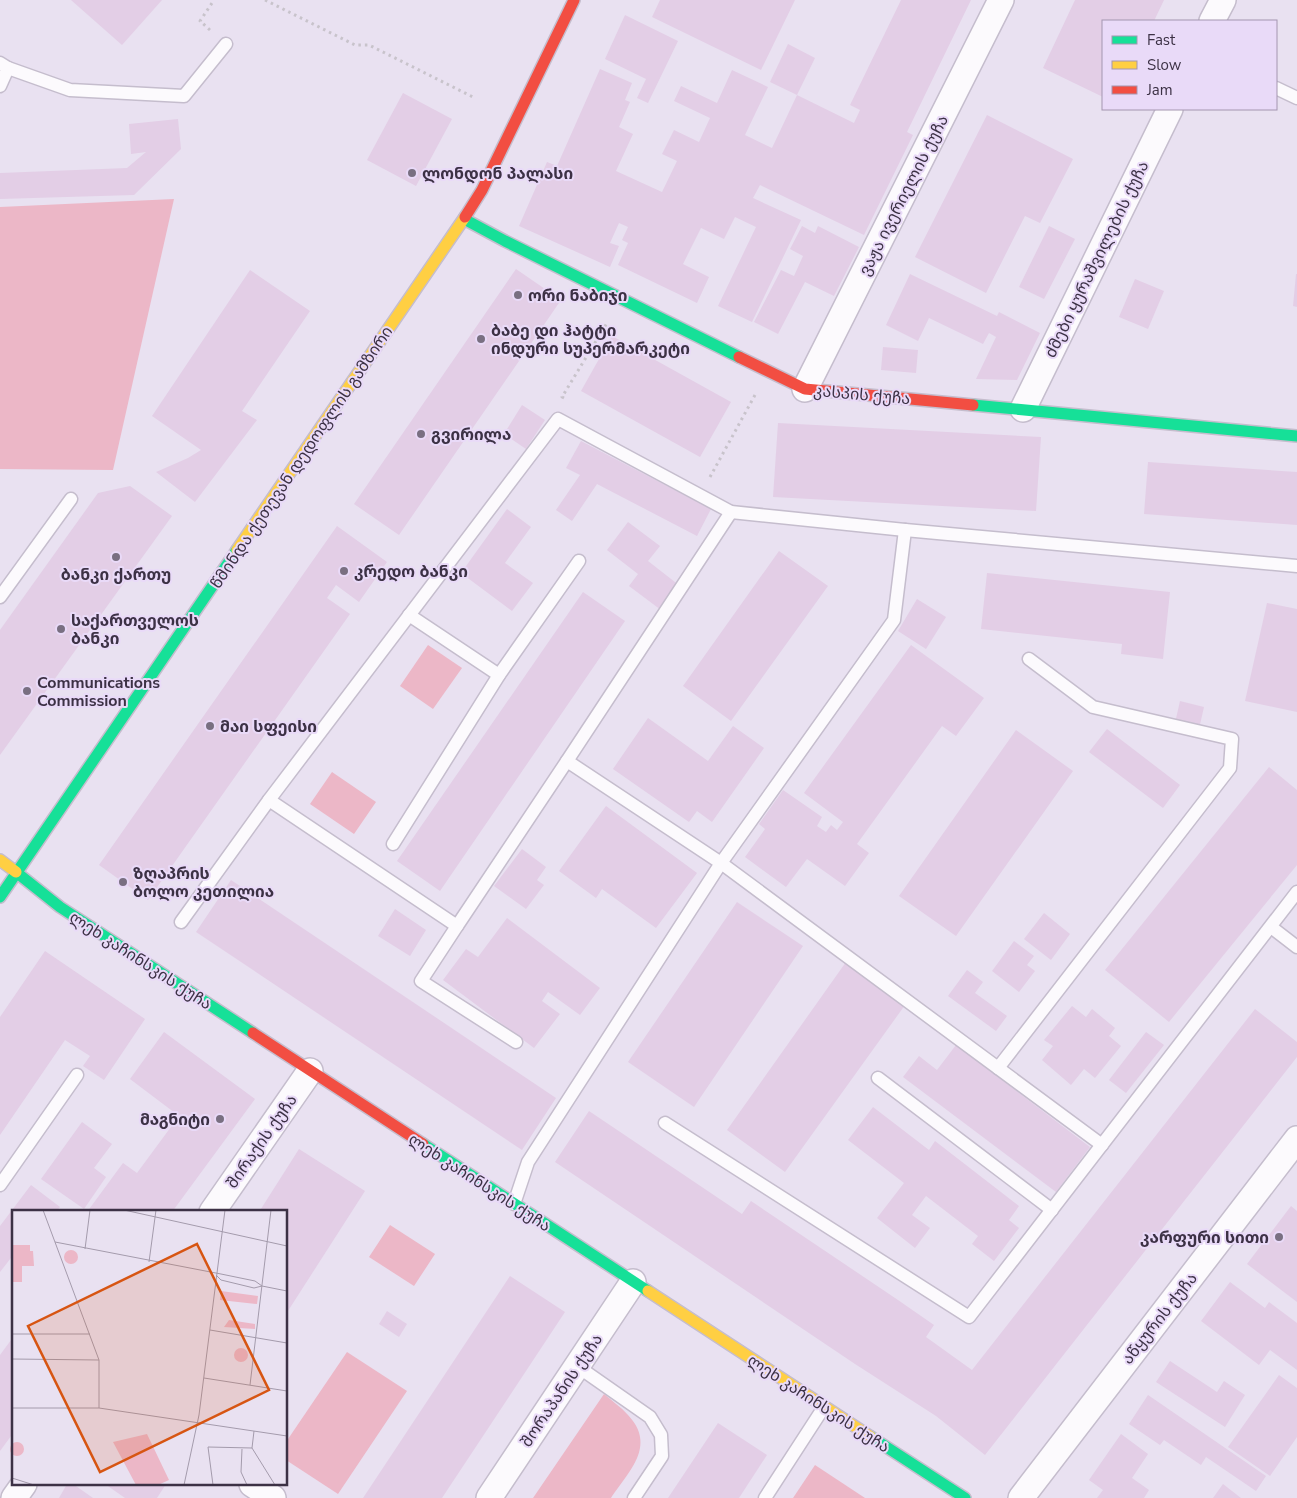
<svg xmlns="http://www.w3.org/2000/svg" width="1297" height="1498" font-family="'Nunito Sans','Noto Sans Georgian',sans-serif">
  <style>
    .green { fill: #ecb7c7 }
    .building { fill: #e3cee6 }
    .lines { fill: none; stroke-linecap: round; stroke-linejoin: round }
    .lane-casing { stroke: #c5bdcd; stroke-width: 15 }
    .street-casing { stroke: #c5bdcd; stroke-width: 28 }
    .fast-casing { stroke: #c5bdcd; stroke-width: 14 }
    .slow-casing { stroke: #c5bdcd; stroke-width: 14 }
    .jam-casing { stroke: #c5bdcd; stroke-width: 14 }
    .path { stroke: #c8c3cb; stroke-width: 3; stroke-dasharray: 2.5 4; stroke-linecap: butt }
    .lane { stroke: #fcfafd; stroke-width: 12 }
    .street { stroke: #fcfafd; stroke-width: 25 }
    .fast { stroke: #16e098; stroke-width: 11 }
    .slow { stroke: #ffcf43; stroke-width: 11 }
    .jam { stroke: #f24e42; stroke-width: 11 }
    .poi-dot { fill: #796f81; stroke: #e9daf8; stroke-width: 2 }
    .labels { text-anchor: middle; stroke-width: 4; stroke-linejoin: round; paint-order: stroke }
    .poi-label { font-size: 16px; font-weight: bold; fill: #3c3145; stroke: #e9daf8; text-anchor: start }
    .street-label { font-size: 16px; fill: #3c3145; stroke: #e9daf8 }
    .inset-road { fill: none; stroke: #a49bac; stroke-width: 1 }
    .view { fill: #d75512; fill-opacity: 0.15; stroke: #d75512; stroke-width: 2.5 }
    .inset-edge { fill: none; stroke: #3c3145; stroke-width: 2.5 }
  </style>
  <rect width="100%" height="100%" fill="#e9e1f1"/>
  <g class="green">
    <polygon points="174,199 113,470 0,469 0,207"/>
    <polygon points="428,645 462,668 433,709 400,686"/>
    <polygon points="332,772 376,802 354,834 310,804"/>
    <polygon points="390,1225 435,1254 414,1286 369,1257"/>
    <polygon points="347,1352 407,1391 338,1494 286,1460 286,1442"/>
    <path d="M 604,1394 C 612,1401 621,1407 628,1415 C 657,1446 629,1471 611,1498 L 533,1498 Z"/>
    <polygon points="815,1465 865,1498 793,1498"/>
  </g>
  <g class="building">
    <polygon points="71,0 162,0 122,45"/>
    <polygon points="660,0 795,0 761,70 652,17"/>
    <polygon points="901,0 971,0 907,132 913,135 864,235 760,185 753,198 801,220 752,322 718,306 756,227 735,217 724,239 701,228 683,264 709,277 697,303 618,265 628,243 622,240 628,227 619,223 610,243 619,246 610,267 519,226 547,162 557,166 600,69 632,83 625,100 630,102 619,127 633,134 616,171 662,192 677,161 662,154 674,130 699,142 710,118 674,101 681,86 717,103 732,70 768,87 745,135 772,148 797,95 854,123 860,110 850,105"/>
    <polygon points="1075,0 1164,0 1154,21 1103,21 1103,97 1043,68"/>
    <polygon points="625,15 678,41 648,103 637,98 646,79 605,59"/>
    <polygon points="788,44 815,58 797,95 770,82"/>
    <polygon points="403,93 452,119 416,186 367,160"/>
    <polygon points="987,115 1073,159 1040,223 1025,216 986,293 915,257"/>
    <polygon points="178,119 181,149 134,195 0,199 0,173 127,168 146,152 131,154 129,124"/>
    <polygon points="802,226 815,233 818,226 859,247 834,296 805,282 778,334 754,322 781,270 794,276 803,256 790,249"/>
    <polygon points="1049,226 1075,239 1044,299 1019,287"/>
    <polygon points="516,269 561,300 399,535 354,504"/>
    <polygon points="250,270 310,311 242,411 257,420 195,502 156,472 188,458 201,450 152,416"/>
    <polygon points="910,274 997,316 999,312 1040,333 1017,380 976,379 996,337 989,333 983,344 929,318 918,341 886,325"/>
    <polygon points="1296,274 1297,274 1297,307 1293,306"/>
    <polygon points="1135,279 1164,291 1148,329 1119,317"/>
    <polygon points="612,336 731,402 700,457 581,391"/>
    <polygon points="883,347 918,350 916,373 881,370"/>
    <polygon points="522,405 545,420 526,449 504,434"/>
    <polygon points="778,423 1041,437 1036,511 773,497"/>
    <polygon points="581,441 711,509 697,536 597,484 572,521 556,510 580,475 566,468"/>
    <polygon points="1148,462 1297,472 1297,525 1144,514"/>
    <polygon points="130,486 172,516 0,755 0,630 98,493"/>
    <polygon points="507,509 531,527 505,563 533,583 512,611 461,573"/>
    <polygon points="628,522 660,546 648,561 680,586 661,610 629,586 638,574 607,550"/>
    <polygon points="337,526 387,562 359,602 336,585 327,598 350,614 148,900 99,865"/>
    <polygon points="779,551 828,586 731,721 683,686"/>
    <polygon points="987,573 1170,592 1163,659 1121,654 1122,644 981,629"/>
    <polygon points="583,592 625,621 440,891 397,861"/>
    <polygon points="917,599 946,617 926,649 898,631"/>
    <polygon points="1267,603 1297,609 1297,712 1245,701"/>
    <polygon points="911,645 984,698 956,736 942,726 857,844 869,853 845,886 807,859 786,887 745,857 765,829 759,824 783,790 822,817 817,826 826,832 831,825 837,830 843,822 804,793"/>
    <polygon points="1180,701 1204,707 1199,729 1175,723"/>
    <polygon points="648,718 708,761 733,726 764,748 712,822 697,811 689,822 613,769"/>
    <polygon points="1107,729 1180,785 1163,808 1089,752"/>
    <polygon points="1016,730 1073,771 956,936 899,896"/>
    <polygon points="1269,767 1297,790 1297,865 1169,1022 1105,970"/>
    <polygon points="606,806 697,873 656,928 602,889 596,898 559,871"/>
    <polygon points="522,849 546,867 537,880 544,885 526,909 494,886"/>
    <polygon points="231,880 556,1098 522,1150 196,932"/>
    <polygon points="737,902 803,946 694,1107 628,1062"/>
    <polygon points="395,909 426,930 410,956 378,936"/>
    <polygon points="1044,913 1070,934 1051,960 1024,939"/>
    <polygon points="507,918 600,988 580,1015 548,992 542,1001 560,1014 534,1048 443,980 466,949 478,957"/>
    <polygon points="1014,941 1034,956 1027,965 1035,971 1019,992 992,971"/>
    <polygon points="45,951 145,1019 104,1080 83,1066 90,1056 65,1040 0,1135 0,1017"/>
    <polygon points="846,962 905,1005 785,1172 727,1130"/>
    <polygon points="967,970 983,982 975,993 1007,1016 996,1031 948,996"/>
    <polygon points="1072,1006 1086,1017 1092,1009 1115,1028 1109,1036 1121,1046 1095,1078 1084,1069 1071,1085 1042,1060 1053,1046 1044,1040"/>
    <polygon points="1255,1009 1297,1042 1297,1057 985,1455 936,1416 855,1364 555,1162 589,1111 742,1214 751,1201 898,1300 934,1325 926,1337 972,1370"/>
    <polygon points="164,1032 255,1099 172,1212 87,1212 123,1163 137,1173 179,1116 130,1079"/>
    <polygon points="1146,1032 1164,1045 1126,1093 1109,1080"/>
    <polygon points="956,1045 1090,1147 1056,1192 903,1077 919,1056 937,1070"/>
    <polygon points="873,1107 929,1150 935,1141 1019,1206 1009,1220 1019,1228 994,1261 972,1244 978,1236 926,1196 912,1215 930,1228 915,1248 877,1218 904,1183 848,1140"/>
    <polygon points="82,1122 112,1144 94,1168 106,1177 84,1209 41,1179"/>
    <polygon points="299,1149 365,1191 286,1314 286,1212 259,1212"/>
    <polygon points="31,1185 60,1207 56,1212 14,1212 14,1254 0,1272 0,1226"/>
    <polygon points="1291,1206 1297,1211 1297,1302 1247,1264"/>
    <polygon points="510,1276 565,1312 442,1498 363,1498"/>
    <polygon points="1230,1282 1265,1308 1269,1302 1297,1323 1297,1370 1270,1350 1259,1365 1201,1321"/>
    <polygon points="387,1311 407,1324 399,1337 379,1324"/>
    <polygon points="14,1336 14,1432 0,1451 0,1355"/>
    <polygon points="1170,1361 1217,1392 1224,1381 1245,1395 1225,1427 1156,1382"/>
    <polygon points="1279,1375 1297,1388 1297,1437 1270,1476 1228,1447"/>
    <polygon points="1148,1395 1266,1476 1256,1491 1206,1457 1201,1465 1164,1440 1160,1445 1129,1424"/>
    <polygon points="718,1423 767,1455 739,1498 668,1498"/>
    <polygon points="1121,1434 1148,1454 1132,1478 1149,1490 1144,1498 1097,1498 1103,1490 1089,1480"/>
    <polygon points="67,1484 73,1484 93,1498 59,1498"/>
    <polygon points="105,1484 166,1484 157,1498 125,1498"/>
    <polygon points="1223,1484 1241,1498 1213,1498"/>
  </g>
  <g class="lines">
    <defs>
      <g id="lane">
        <polyline points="0,63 8,68 70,90 184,96 226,44"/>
        <polyline points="0,86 8,68"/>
        <polyline points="1276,88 1297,98"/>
        <polyline points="731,512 567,761 721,863 1102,1145"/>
        <polyline points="0,597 71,499"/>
        <polyline points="409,615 499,675"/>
        <polyline points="269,800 457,926 567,761"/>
        <polyline points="393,844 499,675 579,561"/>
        <polyline points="181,922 269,800 558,419 731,512 905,530 1297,566"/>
        <polyline points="457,926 421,981 516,1042"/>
        <polyline points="1271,927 1297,947"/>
        <polyline points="998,1068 1230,768 1232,739 1093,707 1029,659"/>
        <polyline points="878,1078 1052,1210"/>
        <polyline points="665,1123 969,1317 1297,892"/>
        <polyline points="0,1185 77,1075"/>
        <polyline points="514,1204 528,1162 721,863 894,620 905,530"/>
        <polyline points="577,1366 650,1417 661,1435 662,1456 634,1498"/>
        <polyline points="765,1498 824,1407"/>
      </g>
      <g id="street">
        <polyline points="1212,21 1223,0"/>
        <polyline points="805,389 1001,0"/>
        <polyline points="1023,409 1170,109"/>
        <polyline points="212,1212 310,1071"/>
        <polyline points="252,1484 273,1498"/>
        <polyline points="14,1498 24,1484"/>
        <polyline points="489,1498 633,1282"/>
        <polyline points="1021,1498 1297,1139"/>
      </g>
      <g id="fast">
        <polyline points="464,219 505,241 739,357"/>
        <polyline points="973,405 1297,436"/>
        <polyline points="16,872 60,907 253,1033"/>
        <polyline points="0,897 237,550"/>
        <polyline points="423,1144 648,1291"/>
        <polyline points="871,1437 965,1498"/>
      </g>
      <g id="slow">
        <polyline points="237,550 465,217"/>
        <polyline points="0,860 16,872"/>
        <polyline points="648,1291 871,1437"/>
      </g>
      <g id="jam">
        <polyline points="465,217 482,190 574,0"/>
        <polyline points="739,357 805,389 973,405"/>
        <polyline points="253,1033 423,1144"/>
      </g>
    </defs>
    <use href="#lane" class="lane-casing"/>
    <use href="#street" class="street-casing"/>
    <use href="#fast" class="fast-casing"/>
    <use href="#slow" class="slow-casing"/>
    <use href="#jam" class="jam-casing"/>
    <g class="path">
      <polyline points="265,0 355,45 369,45 473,97"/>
      <polyline points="210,30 200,21 214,0"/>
      <polyline points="564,398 562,397 607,323"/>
      <polyline points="710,477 755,395"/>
    </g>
    <use href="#lane" class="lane"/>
    <use href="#street" class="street"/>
    <use href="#fast" class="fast"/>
    <use href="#slow" class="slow"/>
    <use href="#jam" class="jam"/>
  </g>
  <g class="poi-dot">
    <circle cx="412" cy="173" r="5"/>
    <circle cx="518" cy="295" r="5"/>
    <circle cx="481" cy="339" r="5"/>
    <circle cx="421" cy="434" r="5"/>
    <circle cx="116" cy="557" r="5"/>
    <circle cx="344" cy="571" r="5"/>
    <circle cx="61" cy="629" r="5"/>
    <circle cx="27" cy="691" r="5"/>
    <circle cx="210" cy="726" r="5"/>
    <circle cx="123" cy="882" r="5"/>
    <circle cx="220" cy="1119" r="5"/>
    <circle cx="1279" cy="1237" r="5"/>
  </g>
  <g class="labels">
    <g class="poi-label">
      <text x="422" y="179">ლონდონ პალასი</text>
      <text x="528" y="301">ორი ნაბიჯი</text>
      <text x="491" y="336">ბაბე დი ჰატტი<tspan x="491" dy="18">ინდური სუპერმარკეტი</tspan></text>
      <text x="431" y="440">გვირილა</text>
      <text x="354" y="577">კრედო ბანკი</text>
      <text x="116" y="580" text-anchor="middle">ბანკი ქართუ</text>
      <text x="71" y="626">საქართველოს<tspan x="71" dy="18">ბანკი</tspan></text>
      <text x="37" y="688">Communications<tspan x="37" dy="18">Commission</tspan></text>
      <text x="220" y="732">მაი სფეისი</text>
      <text x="133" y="879">ზღაპრის<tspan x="133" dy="18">ბოლო კეთილია</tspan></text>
      <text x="210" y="1125" text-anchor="end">მაგნიტი</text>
      <text x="1269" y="1243" text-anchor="end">კარფური სითი</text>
    </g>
    <g class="street-label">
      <text transform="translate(903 195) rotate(-63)" y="6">ვაჟა ივერიელის ქუჩა</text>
      <text transform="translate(1096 259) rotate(-64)" y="6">ძმები ყურაშვილების ქუჩა</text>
      <text transform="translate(862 394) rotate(5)" y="6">კასპის ქუჩა</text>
      <text transform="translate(301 457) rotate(-56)" y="6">წმინდა ქეთევან დედოფლის გამზირი</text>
      <text transform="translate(141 960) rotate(33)" y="6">ლეხ კაჩინსკის ქუჩა</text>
      <text transform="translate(261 1141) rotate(-55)" y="6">შირაქის ქუჩა</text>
      <text transform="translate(480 1182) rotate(33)" y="6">ლეხ კაჩინსკის ქუჩა</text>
      <text transform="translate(1159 1318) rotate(-52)" y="6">აწყურის ქუჩა</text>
      <text transform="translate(561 1390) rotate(-56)" y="6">შორაპანის ქუჩა</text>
      <text transform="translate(819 1403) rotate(33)" y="6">ლეხ კაჩინსკის ქუჩა</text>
    </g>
  </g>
  <g transform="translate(12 1210)">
    <rect width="275" height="275" fill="#e9e1f1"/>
    <path d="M 1,35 L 18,35 L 18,41 L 21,41 L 22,56 L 10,56 L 10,72 L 1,72 ZM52 47a7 7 0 1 1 14 0a7 7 0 1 1-14 0ZM 209,81 L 246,86 L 245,94 L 208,90 ZM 217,110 L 243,114 L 243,119 L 212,117 ZM222 145a7 7 0 1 1 14 0a7 7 0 1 1-14 0ZM 135,224 L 157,270 L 146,275 L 124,275 L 101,232 ZM-2 239a7 7 0 1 1 14 0a7 7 0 1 1-14 0Z" fill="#ecb7c7"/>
    <path class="inset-road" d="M 31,0 L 87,150 L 87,198M 112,0 L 275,36M 43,32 L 209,64 L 243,71 L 250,76M 73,39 L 78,0M 137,52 L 144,0M 204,65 L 209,70 L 242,78 L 250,76 L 275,81M 198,120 L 275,133M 0,124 L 78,124M 0,149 L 87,150M 192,168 L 275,181M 238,175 L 259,0M 0,198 L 87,198 L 275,226M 242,221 L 240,238 L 263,275M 230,239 L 229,262 L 235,275M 0,268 L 22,275M 172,275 L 187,205 L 213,0M 201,275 L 196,237 L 240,238"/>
    <path class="view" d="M 185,34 L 257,180 L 88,262 L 16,116 Z"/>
    <rect width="275" height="275" class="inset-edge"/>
  </g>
  <rect x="1102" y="20" width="175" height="90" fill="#e9daf8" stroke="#a496b0"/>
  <rect x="1112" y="36" width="25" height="8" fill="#16e098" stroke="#a496b0"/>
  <text x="1147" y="45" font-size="15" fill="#3c3145">Fast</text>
  <rect x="1112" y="61" width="25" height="8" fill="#ffcf43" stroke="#a496b0"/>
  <text x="1147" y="70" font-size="15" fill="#3c3145">Slow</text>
  <rect x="1112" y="86" width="25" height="8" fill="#f24e42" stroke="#a496b0"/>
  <text x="1147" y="95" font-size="15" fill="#3c3145">Jam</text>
</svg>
